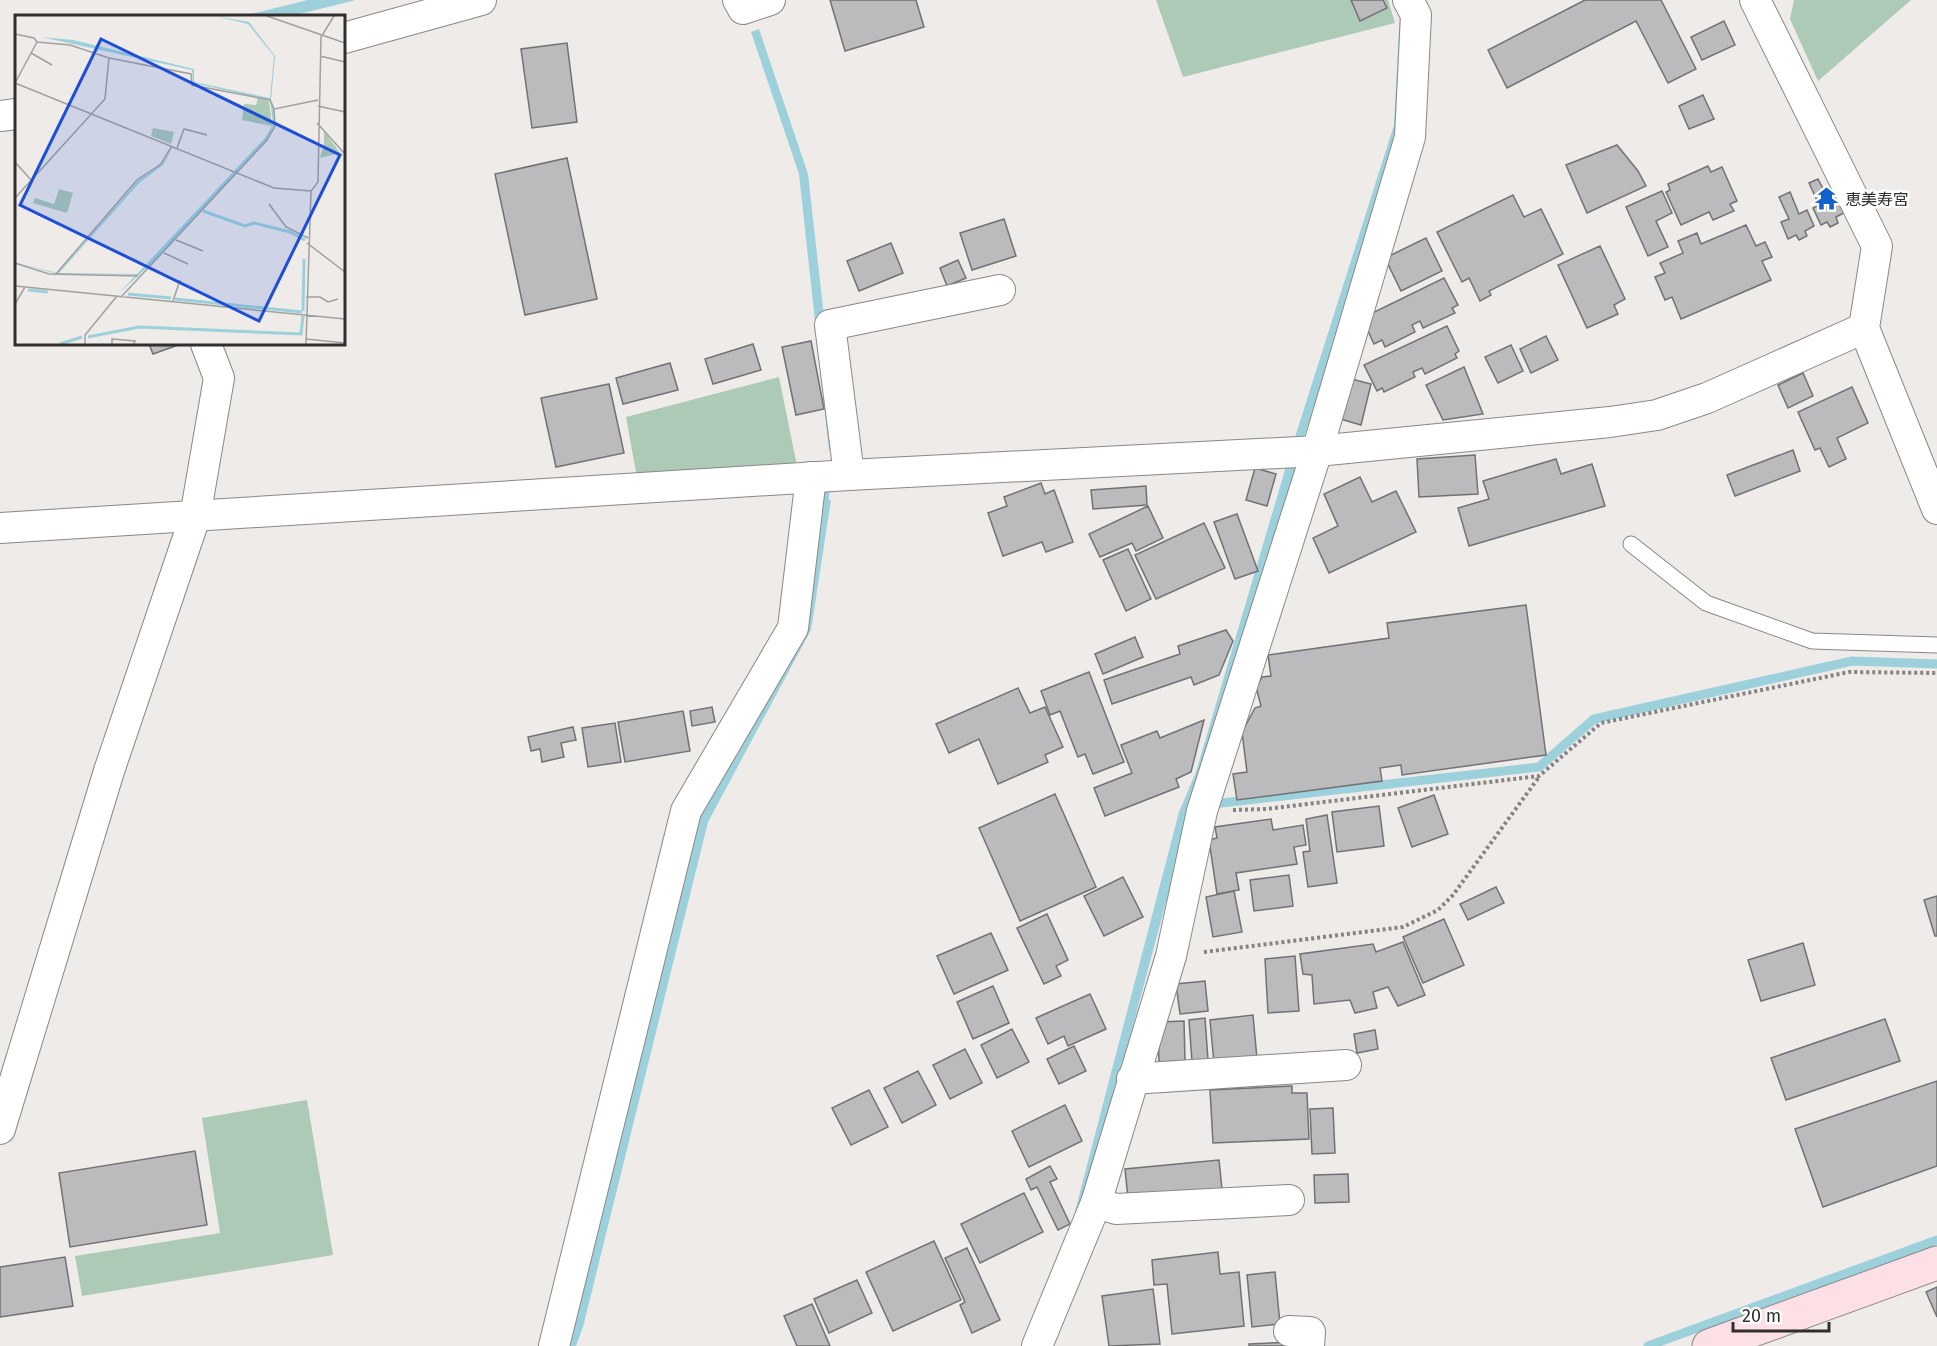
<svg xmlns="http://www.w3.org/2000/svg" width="1937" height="1346" font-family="'Fira Sans','Noto Sans JP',sans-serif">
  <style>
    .green { fill: #accab5 }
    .water { fill: #9cd1dc }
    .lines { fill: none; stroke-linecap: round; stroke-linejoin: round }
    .stream { stroke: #9cd1dc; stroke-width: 9 }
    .building { fill: #bbbabd; stroke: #727174; stroke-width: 1.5 }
    .lane-casing { stroke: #8a8886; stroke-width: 17 }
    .street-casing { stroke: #8a8886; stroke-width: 32 }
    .secondary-casing { stroke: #8a8886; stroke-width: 35 }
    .path { stroke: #868482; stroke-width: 4; stroke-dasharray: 3 3; stroke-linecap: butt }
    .lane { stroke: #fff; stroke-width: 15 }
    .street { stroke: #fff; stroke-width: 30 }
    .secondary { stroke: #fce0e6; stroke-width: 33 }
    .labels { text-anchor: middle; stroke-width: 5; stroke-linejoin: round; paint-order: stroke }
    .poi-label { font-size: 16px; fill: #302f2e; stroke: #fff; text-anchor: start }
    .inset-river { fill: none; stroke: #9cd1dc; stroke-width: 3 }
    .inset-road { fill: none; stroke: #a2a09e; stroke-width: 1.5 }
    .view { fill: #1d4ed8; fill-opacity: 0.15; stroke: #1d4ed8; stroke-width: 3 }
    .inset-edge { fill: none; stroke: #302f2e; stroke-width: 3 }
  </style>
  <rect width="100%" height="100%" fill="#eeebe8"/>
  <g class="green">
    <polygon points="1156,0 1388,0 1395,23 1183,77"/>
    <polygon points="1794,0 1911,0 1818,81 1790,19"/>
    <polygon points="779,377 797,466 637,478 626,417"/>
    <polygon points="307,1100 333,1255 82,1296 75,1256 220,1233 202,1118"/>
  </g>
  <g class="water">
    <polygon points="308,0 356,0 291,16 243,16"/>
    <polygon points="1405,0 1407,125 1303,440 1301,454 1189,816 1080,1224 1023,1346 1072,1223 1179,812 1196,772 1290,453 1394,125 1400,12"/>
    <polygon points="759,29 808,174 839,450 829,450 799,174 751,32"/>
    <polygon points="819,499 831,500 811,630 708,822 583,1327 576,1346 562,1346 697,815 801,627"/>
  </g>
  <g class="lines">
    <g class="stream">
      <polyline points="823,512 825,493"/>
      <polyline points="1213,804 1539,767 1594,719 1852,661 1937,664"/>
      <polyline points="1648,1346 1937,1240"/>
    </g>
  </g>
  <g class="building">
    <polygon points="830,0 916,0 924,27 845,51"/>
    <polygon points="1351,0 1383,0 1387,8 1360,21"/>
    <polygon points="1585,0 1661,0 1696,69 1668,83 1636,21 1507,88 1488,50"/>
    <polygon points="1724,21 1735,45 1702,60 1691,37"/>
    <polygon points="567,43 577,122 532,128 521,49"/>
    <polygon points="1703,95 1714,119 1689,129 1679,106"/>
    <polygon points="1617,145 1638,171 1646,186 1587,213 1566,165"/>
    <polygon points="567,158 597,299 525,315 495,174"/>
    <polygon points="1708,166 1711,172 1722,167 1737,201 1730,204 1734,211 1713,220 1709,212 1681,225 1666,192 1670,190 1668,184"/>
    <polygon points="1818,179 1825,192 1832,189 1844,213 1836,217 1838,223 1830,227 1827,222 1821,225 1813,208 1819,205 1809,183"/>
    <polygon points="1662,191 1672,213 1656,221 1668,247 1648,256 1626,207"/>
    <polygon points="1790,192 1799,214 1807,210 1814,226 1805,231 1807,236 1799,240 1796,235 1788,239 1781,222 1789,219 1779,197"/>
    <polygon points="1513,195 1524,217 1541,209 1563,254 1489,291 1491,295 1480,301 1469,278 1462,282 1437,232"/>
    <polygon points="1004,219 1016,256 972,270 960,233"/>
    <polygon points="1746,225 1756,246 1765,242 1772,257 1762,261 1771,280 1681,319 1672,297 1665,300 1655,277 1665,273 1660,263 1683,253 1678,241 1697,233 1701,244"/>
    <polygon points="1426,238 1442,271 1401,291 1385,258"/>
    <polygon points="891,243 903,273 859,291 847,261"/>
    <polygon points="1600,246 1625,299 1614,305 1618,314 1587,328 1558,265"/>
    <polygon points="958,260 966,278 947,286 940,268"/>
    <polygon points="1444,278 1458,305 1452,308 1455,313 1423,328 1420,321 1412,325 1415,332 1385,347 1382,340 1374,344 1362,318"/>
    <polygon points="1447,326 1459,351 1455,354 1457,358 1425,374 1422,368 1413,372 1415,377 1384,392 1382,388 1377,391 1364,365"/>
    <polygon points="1546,336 1558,360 1531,373 1520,349"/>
    <polygon points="811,341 824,409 796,415 782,347"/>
    <polygon points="149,344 181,344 153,354"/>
    <polygon points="753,344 761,370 713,384 705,359"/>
    <polygon points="1511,345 1523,371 1498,383 1485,357"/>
    <polygon points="670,363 678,390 623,404 616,378"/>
    <polygon points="1464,367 1483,414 1443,420 1426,385"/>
    <polygon points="1803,373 1813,396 1788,408 1778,385"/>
    <polygon points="1340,376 1371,384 1361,425 1330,416"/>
    <polygon points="609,384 624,453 556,467 541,398"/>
    <polygon points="1852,387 1868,423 1837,438 1846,459 1829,467 1820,448 1815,450 1798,412"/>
    <polygon points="1793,450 1800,471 1735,496 1727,475"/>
    <polygon points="1475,455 1478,494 1419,497 1417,459"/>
    <polygon points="1556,459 1561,474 1592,464 1605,506 1469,546 1458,508 1489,499 1483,481"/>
    <polygon points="1255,468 1276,474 1267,506 1246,500"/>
    <polygon points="1360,477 1372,502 1396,491 1416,532 1329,573 1313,538 1338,526 1324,494"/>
    <polygon points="1041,483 1045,494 1054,490 1073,542 1046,552 1042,542 1003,556 988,513 1007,506 1004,497"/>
    <polygon points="1146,486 1147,505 1093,509 1091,490"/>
    <polygon points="1148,506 1163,538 1136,551 1132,543 1100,557 1089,534"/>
    <polygon points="1237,514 1258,571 1235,579 1214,522"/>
    <polygon points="1204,523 1225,568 1156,599 1135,555"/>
    <polygon points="1128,549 1151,599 1126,611 1103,560"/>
    <polygon points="1526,605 1546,755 1402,775 1401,765 1380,768 1382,781 1237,800 1233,774 1247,772 1242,732 1255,708 1261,706 1256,687 1262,677 1271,676 1268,655 1389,638 1387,623"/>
    <polygon points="1226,630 1233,641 1219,675 1194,685 1191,677 1112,704 1104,680 1180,654 1178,646"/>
    <polygon points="1135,637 1143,657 1103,674 1095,654"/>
    <polygon points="1089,672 1124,762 1093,774 1085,754 1078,757 1060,711 1050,715 1041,691"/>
    <polygon points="1018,688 1030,713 1045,707 1063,747 1045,755 1048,762 998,784 979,739 949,753 936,724"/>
    <polygon points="712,707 715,722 692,726 690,711"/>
    <polygon points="683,711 690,751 625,762 618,722"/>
    <polygon points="1204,720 1191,772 1176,779 1179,787 1105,816 1094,788 1132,773 1121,745 1157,731 1160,738"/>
    <polygon points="615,723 621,762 588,767 582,728"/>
    <polygon points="573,727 576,740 561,743 564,757 542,762 540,749 531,751 528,737"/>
    <polygon points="1055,794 1096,887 1020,921 979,828"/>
    <polygon points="1434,795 1448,834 1412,847 1398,808"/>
    <polygon points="1379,806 1384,846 1337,852 1332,812"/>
    <polygon points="1327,815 1337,883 1308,887 1303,852 1310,851 1306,819"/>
    <polygon points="1271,819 1273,830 1303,825 1306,845 1294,847 1297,864 1236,873 1239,890 1217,894 1209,840 1217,838 1215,827"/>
    <polygon points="1289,875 1293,906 1254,911 1250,880"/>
    <polygon points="1123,877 1143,917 1104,936 1084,896"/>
    <polygon points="1496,887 1504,903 1468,920 1460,904"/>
    <polygon points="1234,891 1242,932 1213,937 1206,897"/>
    <polygon points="1937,896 1937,936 1935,936 1924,900"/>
    <polygon points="1047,914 1068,960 1056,966 1061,976 1044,984 1017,928"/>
    <polygon points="1444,919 1464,965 1423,983 1403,937"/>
    <polygon points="991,933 1008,970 954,994 937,956"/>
    <polygon points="1403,942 1425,995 1398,1006 1388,987 1373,992 1377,1008 1355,1013 1350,1000 1314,1004 1312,975 1303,974 1300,954 1373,944 1376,952"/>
    <polygon points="1803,943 1815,985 1761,1001 1748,960"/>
    <polygon points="1295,956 1299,1011 1268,1013 1265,959"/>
    <polygon points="1205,981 1208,1011 1180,1014 1176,984"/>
    <polygon points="993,986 1009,1023 973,1039 957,1002"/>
    <polygon points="1090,994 1106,1029 1068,1046 1064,1036 1048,1044 1036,1018"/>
    <polygon points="1253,1015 1257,1059 1214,1063 1210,1020"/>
    <polygon points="1205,1018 1208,1060 1192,1062 1189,1020"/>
    <polygon points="1885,1019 1900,1061 1786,1100 1771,1058"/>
    <polygon points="1184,1021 1185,1061 1159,1062 1158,1022"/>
    <polygon points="1012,1029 1029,1062 997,1078 981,1045"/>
    <polygon points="1375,1030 1378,1049 1357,1053 1354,1034"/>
    <polygon points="1074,1046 1086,1071 1059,1084 1047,1059"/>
    <polygon points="965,1049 982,1083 950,1099 933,1065"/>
    <polygon points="918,1071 936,1105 902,1123 884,1088"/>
    <polygon points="1937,1081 1937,1166 1823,1207 1795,1129"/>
    <polygon points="1292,1086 1292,1093 1307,1093 1309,1139 1213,1143 1210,1090"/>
    <polygon points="869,1090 888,1127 851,1145 832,1108"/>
    <polygon points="1065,1105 1082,1141 1029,1167 1012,1131"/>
    <polygon points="1333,1108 1335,1153 1312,1154 1310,1109"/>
    <polygon points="195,1151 207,1225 70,1247 59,1173"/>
    <polygon points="1219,1160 1222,1189 1128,1198 1125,1169"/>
    <polygon points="1050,1166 1057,1179 1050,1182 1070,1224 1058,1230 1037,1187 1031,1190 1026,1179"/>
    <polygon points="1348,1174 1349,1202 1315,1203 1314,1175"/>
    <polygon points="1024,1193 1043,1232 980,1263 961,1224"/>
    <polygon points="934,1241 961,1300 893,1331 866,1272"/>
    <polygon points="967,1248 1000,1320 972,1333 960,1305 965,1302 945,1258"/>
    <polygon points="1218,1252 1220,1274 1239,1272 1244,1326 1172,1334 1167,1284 1154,1285 1152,1260"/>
    <polygon points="65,1257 73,1306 0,1317 0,1267"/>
    <polygon points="1275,1272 1280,1324 1252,1327 1247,1275"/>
    <polygon points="857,1280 872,1313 829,1333 814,1299"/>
    <polygon points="1937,1287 1937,1317 1926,1292"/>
    <polygon points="1153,1289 1160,1344 1109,1346 1102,1296"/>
    <polygon points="812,1304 830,1346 797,1346 784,1316"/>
    <polygon points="1294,1342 1295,1346 1249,1346 1249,1344"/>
  </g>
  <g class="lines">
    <defs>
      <polyline id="lane" points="1631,544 1706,603 1812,641 1937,645"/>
      <g id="street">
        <polyline points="738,0 743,9 770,0"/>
        <polyline points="1755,0 1877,246 1864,328 1937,509"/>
        <polyline points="344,38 481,0"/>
        <polyline points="0,116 16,114"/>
        <polyline points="849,475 830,325 1000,290"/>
        <polyline points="0,528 849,475 1317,451 1610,422 1657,415 1707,398 1864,328"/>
        <polyline points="1132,1079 1346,1065"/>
        <polyline points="0,1129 109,771 195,517 219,378 206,344"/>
        <polyline points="1096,1203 1116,1209 1289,1200"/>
        <polyline points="1289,1331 1310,1332 1309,1346"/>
        <polyline points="554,1346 686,811 793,628 811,477"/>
        <polyline points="1037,1346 1096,1203 1171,956 1202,811 1317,451 1410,137 1416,15 1408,0"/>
      </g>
      <polyline id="secondary" points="1709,1346 1937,1263"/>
    </defs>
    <use href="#lane" class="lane-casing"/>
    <use href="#street" class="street-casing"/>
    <use href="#secondary" class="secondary-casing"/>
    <g class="path">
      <polyline points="1233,810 1266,809 1539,776 1601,723 1849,672 1937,673"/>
      <polyline points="1204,952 1403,927 1438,910 1453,895 1539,777"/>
    </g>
    <use href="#lane" class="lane"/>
    <use href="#street" class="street"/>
    <use href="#secondary" class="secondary"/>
  </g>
  <defs>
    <symbol id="temple-bare" viewBox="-9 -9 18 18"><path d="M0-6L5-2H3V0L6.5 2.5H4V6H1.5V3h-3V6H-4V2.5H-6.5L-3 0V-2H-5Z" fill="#1162cc" stroke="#fff" stroke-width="2.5" paint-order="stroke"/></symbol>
  </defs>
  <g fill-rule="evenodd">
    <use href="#temple-bare" x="1810" y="182" width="33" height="33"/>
  </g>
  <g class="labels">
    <g class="poi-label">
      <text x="1845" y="205">恵美寿宮</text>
    </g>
  </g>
  <g transform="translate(15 15)">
    <rect width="330" height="330" fill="#eeebe8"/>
    <path d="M 243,83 L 254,86 L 257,111 L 227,105 L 229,89 L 241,90 ZM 138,113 L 159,117 L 156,129 L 136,121 ZM 309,116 L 325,138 L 305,143 L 309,129 ZM 44,174 L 58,178 L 52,198 L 18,188 L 20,183 L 39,189 Z" fill="#accab5"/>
    <path d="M 200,1 L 234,7 L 260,41 L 256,85 L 259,92 L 259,110 L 252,124 L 146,240 L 104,278 L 121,260 L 42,259 L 0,247 L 42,258 L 123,166 L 147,149 L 157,135 L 148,150 L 124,168 L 44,258 L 122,259 L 250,123 L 258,109 L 255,85 L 178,68 L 177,55 L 26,22 L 58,25 L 179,54 L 179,67 L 255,83 L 259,41 L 233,9 Z" fill="#9cd1dc"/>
    <path class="inset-river" d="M 188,196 L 230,211 L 239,208 L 275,217 L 290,225M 13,275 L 33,277M 113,279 L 156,283M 160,284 L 287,297M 288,296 L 289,244M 73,322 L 124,312 L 286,319 L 288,301M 45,329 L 67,322"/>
    <path class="inset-road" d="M 252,1 L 330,28M 0,19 L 19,23 L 22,27 L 55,30 L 94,43 L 90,84 L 0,183M 16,38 L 37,50M 305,41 L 330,47M 94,43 L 176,59 L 177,70 L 255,85 L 259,94M 0,68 L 259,173 L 296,176M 0,68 L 22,27M 303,91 L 330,97M 302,108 L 330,139M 162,133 L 169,114 L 192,120M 0,147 L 16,165M 254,189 L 271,212 L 293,223M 161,225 L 188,236M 292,228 L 330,257M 149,238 L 173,249M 0,248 L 34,259 L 123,261M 40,260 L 122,165 L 146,149 L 157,131M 0,271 L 330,304M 107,281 L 252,125 L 260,111 L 259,94 L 303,85M 291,282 L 305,282 L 313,287 L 323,284M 158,286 L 165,265M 0,289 L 10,272M 291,324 L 330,328M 70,329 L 70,320 L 102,281M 97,329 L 97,324 L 120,326 L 119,329M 291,329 L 296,176 L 303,167 L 306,22 L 319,1"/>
    <path class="view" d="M 86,24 L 325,140 L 244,306 L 5,190 Z"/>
    <rect width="330" height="330" class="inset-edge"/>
  </g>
  <path d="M1733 1322v9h96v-9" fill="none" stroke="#302f2e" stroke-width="3"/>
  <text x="1742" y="1322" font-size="18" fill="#302f2e" stroke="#ffffff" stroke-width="4.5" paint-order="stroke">20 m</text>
</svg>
